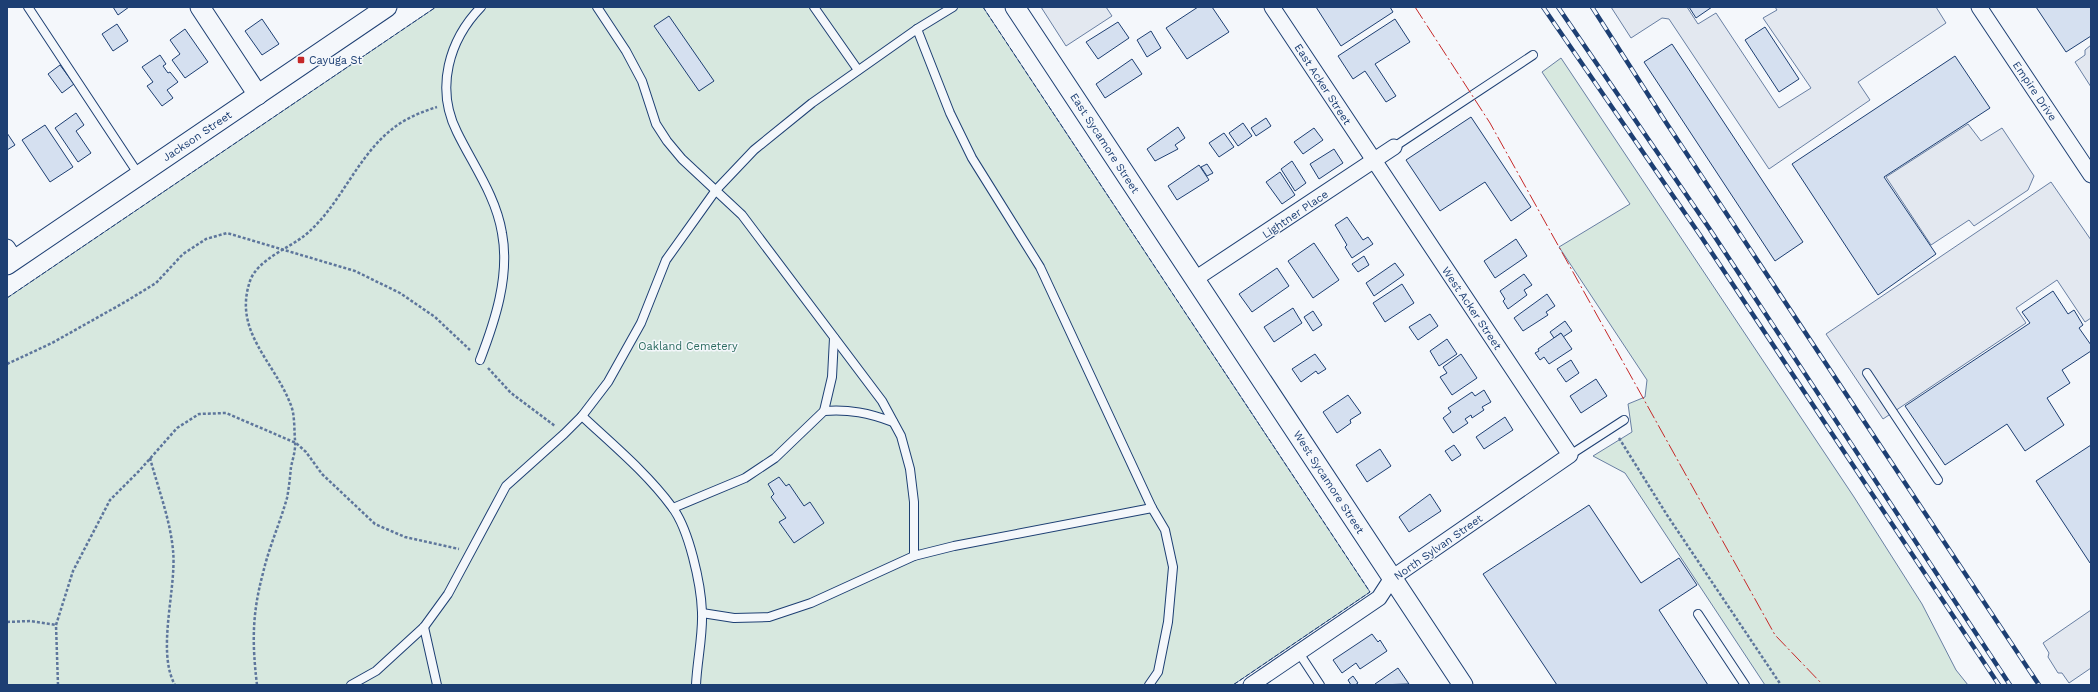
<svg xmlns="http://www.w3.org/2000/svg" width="2098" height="692" font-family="'Work Sans',sans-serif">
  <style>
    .green { fill: #d7e8df; stroke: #687fa3 }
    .parking { fill: #e3e8f0; stroke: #687fa3 }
    .building { fill: #d5e0f0; stroke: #1d3f73 }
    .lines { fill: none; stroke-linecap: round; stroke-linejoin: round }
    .service-casing { stroke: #1d3f73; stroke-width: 10 }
    .minor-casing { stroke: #1d3f73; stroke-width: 17 }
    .tertiary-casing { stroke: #1d3f73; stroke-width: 21 }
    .path { stroke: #5e769c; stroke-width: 2.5; stroke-dasharray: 3 2; stroke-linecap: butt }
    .service { stroke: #f4f7fb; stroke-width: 8 }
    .minor { stroke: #f4f7fb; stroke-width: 15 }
    .tertiary { stroke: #f4f7fb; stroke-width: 19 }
    .rail-casing { stroke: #1d3f73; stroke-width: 4.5 }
    .rail { stroke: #f4f7fb; stroke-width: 3; stroke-dasharray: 9; stroke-linecap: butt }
    .fence { stroke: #1d3f73; stroke-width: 1; stroke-dasharray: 5 2; stroke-linecap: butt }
    .power { stroke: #c62828; stroke-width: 1; stroke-dasharray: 14 3 2 3; stroke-linecap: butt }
    .poi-dot { fill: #c62828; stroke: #f4f7fb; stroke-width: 1.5 }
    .labels { text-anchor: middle; stroke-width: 3; stroke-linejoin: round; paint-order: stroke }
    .poi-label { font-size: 11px; fill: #1d3f73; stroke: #f4f7fb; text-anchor: start }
    .street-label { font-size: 11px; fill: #1d3f73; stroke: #f4f7fb }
    .park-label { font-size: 11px; fill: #2c6c60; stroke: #f4f7fb }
  </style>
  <rect width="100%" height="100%" fill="#f4f7fb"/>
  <g class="green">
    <polygon points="436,7 983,7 1370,592 1233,685 7,685 7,298"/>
    <polygon points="1561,58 1854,497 1922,604 1956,670 1968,685 1765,685 1625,473 1593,456 1632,432 1628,404 1645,397 1647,380 1559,247 1630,204 1542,72"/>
  </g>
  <g class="parking">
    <polygon points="1041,7 1106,7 1112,16 1066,46"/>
    <polygon points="1611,7 1687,7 1698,24 1716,13 1779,108 1811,88 1763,18 1777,10 1775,7 1936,7 1946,23 1858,82 1870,100 1769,169 1669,19 1662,18 1631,38"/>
    <polygon points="2091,45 2091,87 2075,62 2085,55 2085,50"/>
    <polygon points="1968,124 1981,141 2002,128 2034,176 2028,190 1974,226 1969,220 1931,245 1886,177"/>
    <polygon points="2051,182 2091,240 2091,318 2085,322 2057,280 2016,308 2026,323 1883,419 1826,334"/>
    <polygon points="2091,610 2091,668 2069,683 2062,673 2058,673 2048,657 2049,653 2043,643"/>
  </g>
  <g class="building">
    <polygon points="113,7 129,7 118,15"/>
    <polygon points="1198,7 1212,7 1229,32 1187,59 1166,28"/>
    <polygon points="1316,7 1390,7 1393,12 1341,46"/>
    <polygon points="1689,7 1712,7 1696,18"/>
    <polygon points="2036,7 2091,7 2091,36 2066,52"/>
    <polygon points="669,16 714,81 699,91 654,26"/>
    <polygon points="262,19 279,44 262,55 245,31"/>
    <polygon points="1395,19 1410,42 1375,64 1396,96 1386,102 1365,71 1353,79 1338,56"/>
    <polygon points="1118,22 1129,38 1098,59 1086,42"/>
    <polygon points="117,24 128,41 113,51 102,34"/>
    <polygon points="1765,27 1799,79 1779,92 1745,40"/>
    <polygon points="185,29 208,62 185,78 172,60 180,54 170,40"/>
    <polygon points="1151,31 1161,48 1147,57 1137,40"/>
    <polygon points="1672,44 1803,242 1775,261 1644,62"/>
    <polygon points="160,55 166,64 163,66 168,73 170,72 178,82 167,90 173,98 162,106 147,86 153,82 142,67"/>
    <polygon points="1955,56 1990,108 1884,177 1936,254 1878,295 1792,164"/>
    <polygon points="1132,59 1142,74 1105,98 1096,84"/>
    <polygon points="60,65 74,84 62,93 48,74"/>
    <polygon points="76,113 84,125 76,131 91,153 78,162 55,128"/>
    <polygon points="1471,117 1531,207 1511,221 1485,182 1440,211 1406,160"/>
    <polygon points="1266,118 1271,126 1256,136 1251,128"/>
    <polygon points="1243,123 1252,136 1238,146 1229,133"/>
    <polygon points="45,125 73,167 50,182 22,140"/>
    <polygon points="1178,127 1185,138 1175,145 1178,149 1155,161 1147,149"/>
    <polygon points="1314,128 1323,140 1303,154 1294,142"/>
    <polygon points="7,133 15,145 7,150"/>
    <polygon points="1224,133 1234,147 1219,157 1209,143"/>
    <polygon points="1334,149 1343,163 1319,179 1310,164"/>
    <polygon points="1292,161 1306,183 1295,191 1281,169"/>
    <polygon points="1207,164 1213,173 1207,176 1201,167"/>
    <polygon points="1199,165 1209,180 1177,200 1168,186"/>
    <polygon points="1280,172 1295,195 1282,204 1266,182"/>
    <polygon points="1347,217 1363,240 1368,237 1373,244 1352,258 1345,247 1347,245 1335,225"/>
    <polygon points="1516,239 1527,256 1495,278 1484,261"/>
    <polygon points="1314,243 1339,280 1313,298 1288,261"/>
    <polygon points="1364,256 1369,265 1358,272 1352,264"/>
    <polygon points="1395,263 1404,275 1374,296 1366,283"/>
    <polygon points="1277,268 1289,286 1252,312 1239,294"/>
    <polygon points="1524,274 1532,285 1524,290 1527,295 1508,309 1503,301 1505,299 1500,291"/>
    <polygon points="1402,284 1414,303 1385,322 1373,303"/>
    <polygon points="2053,291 2068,314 2074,310 2083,325 2079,328 2091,345 2091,351 2062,370 2070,383 2047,398 2064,425 2025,451 2007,424 1945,465 1905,406 2030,323 2022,312"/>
    <polygon points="1547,294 1555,306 1546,312 1548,315 1523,331 1514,318"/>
    <polygon points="1293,308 1302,323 1274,342 1264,327"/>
    <polygon points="1313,311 1322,325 1313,331 1304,317"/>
    <polygon points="1430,314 1438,326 1418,340 1409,327"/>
    <polygon points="1565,321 1572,331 1563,337 1561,333 1554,338 1550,332"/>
    <polygon points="1561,333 1572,349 1549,364 1544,357 1540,360 1535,353 1539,351 1538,349"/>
    <polygon points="1447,339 1457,354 1439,366 1430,351"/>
    <polygon points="1315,354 1326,369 1318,374 1316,371 1301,382 1292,369"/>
    <polygon points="1461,354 1477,378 1452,395 1440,377 1447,373 1443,367"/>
    <polygon points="1571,360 1579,373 1566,382 1557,369"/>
    <polygon points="1596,379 1607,396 1581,413 1570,396"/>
    <polygon points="1484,390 1491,402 1482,407 1484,410 1472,418 1471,415 1465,419 1468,423 1453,433 1443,418 1451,412 1448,408 1472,392 1475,396"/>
    <polygon points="1348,395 1361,413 1350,420 1351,423 1337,433 1323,412"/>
    <polygon points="1505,417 1513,430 1484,449 1476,437"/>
    <polygon points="1454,445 1461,455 1452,461 1445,451"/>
    <polygon points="2091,445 2091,563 2090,563 2036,481"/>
    <polygon points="1380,449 1391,466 1367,482 1356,465"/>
    <polygon points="779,477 786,486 789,484 804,506 810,502 824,523 794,543 779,522 786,518 771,497 774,494 768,484"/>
    <polygon points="1430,494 1441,511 1409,532 1399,517"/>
    <polygon points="1589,505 1641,583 1679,558 1697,585 1659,610 1708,685 1557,685 1483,574"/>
    <polygon points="1372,634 1378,642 1380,640 1387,651 1360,669 1356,663 1342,673 1333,660"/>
    <polygon points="1398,668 1409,684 1376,685 1375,684"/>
    <polygon points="1353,676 1358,683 1355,685 1351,685 1348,680"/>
  </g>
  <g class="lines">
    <defs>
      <g id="service">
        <polyline points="28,7 139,175"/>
        <polyline points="597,7 626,51 642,81 656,124 667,141 682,159 742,215 882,401 901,436 910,469 914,502 914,556"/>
        <polyline points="814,7 858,70"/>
        <polyline points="917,29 950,113 972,158 1040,267 1152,508 1165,530 1173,567 1168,622 1158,672 1149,685"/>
        <polyline points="1394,147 1533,55"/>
        <path d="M 480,360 C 495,321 510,276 502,233 C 496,196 473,165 457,132 C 435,88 449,40 481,7"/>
        <polyline points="1867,373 1938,480"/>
        <path d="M 824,411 C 849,409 869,413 893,422"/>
        <path d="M 582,416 C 613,445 647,473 672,507 C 689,529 701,584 702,612 C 703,636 697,661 696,685"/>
        <polyline points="1570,455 1624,420"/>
        <polyline points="673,508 745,478 775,458 824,411 832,377 834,338"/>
        <polyline points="702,613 734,618 769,617 811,603 914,556 954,546 1152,508"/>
        <polyline points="1698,614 1745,685"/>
        <polyline points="424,627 437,685"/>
        <polyline points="1299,653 1320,685"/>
        <polyline points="351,685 376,671 424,627 448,594 506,486 564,434 582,416 608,382 641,323 666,260 716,190 754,150 812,103 917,29 953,7"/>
      </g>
      <g id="minor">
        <polyline points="1979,7 2091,175"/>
        <polyline points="7,247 15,259"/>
        <polyline points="1195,279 1394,147"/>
        <polyline points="1251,685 1379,598 1392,578 1570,455 1272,7"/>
      </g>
      <g id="tertiary">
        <polyline points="200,7 258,95"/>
        <polyline points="1015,7 1463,685"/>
        <polyline points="7,265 387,7"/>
      </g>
    </defs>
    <use href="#service" class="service-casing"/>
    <use href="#minor" class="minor-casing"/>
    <use href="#tertiary" class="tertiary-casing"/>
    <g class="path">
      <polyline points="7,364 52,343 125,302 156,283 183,254 206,239 227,233 355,271 400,293 435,317 470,350"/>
      <polyline points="488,368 511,393 555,426"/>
      <polyline points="1619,438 1667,515 1781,685"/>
      <path d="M 150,458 C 158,488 170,519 173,550 C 177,588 156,651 175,685"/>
      <polyline points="7,622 30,621 56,625"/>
      <polyline points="58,685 56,625 73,571 110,500 139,471 177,428 199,414 226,413 296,443 306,452 322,474 375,524 405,537 459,549"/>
      <path d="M 257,685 C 252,643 252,614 263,573 C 269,547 280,523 287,498 C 289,488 290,477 291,467 C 293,458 296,449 295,440 C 294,428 295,413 290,403 C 273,360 233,331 250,281 C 257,260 289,248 304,236 C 340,207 355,159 391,130 C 404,119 421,112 437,107"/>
    </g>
    <use href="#service" class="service"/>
    <use href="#minor" class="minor"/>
    <use href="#tertiary" class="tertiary"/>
    <defs>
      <g id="rail">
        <polyline points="1543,7 1700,235 1999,685"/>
        <polyline points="1558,7 1709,228 2010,685"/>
        <polyline points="1592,7 1665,121 2039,685"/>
      </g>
    </defs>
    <use href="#rail" class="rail-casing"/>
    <use href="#rail" class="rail"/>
    <g class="fence">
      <polyline points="983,7 1370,592 1233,685"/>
      <polyline points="7,298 436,7"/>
    </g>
    <polyline class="power" points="1415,7 1490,123 1775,635 1823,685"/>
  </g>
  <rect class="poi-dot" x="297" y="56" width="8" height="8" rx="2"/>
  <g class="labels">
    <g class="poi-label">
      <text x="309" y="64">Cayuga St</text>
    </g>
    <g class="street-label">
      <text transform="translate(1323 84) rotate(57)" y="4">East Acker Street</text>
      <text transform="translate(2035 91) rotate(56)" y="4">Empire Drive</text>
      <text transform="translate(197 136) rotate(-34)" y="4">Jackson Street</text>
      <text transform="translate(1105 143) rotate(57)" y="4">East Sycamore Street</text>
      <text transform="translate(1295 214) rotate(-34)" y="4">Lightner Place</text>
      <text transform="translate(1472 308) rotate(56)" y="4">West Acker Street</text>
      <text transform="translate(1329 482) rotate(57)" y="4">West Sycamore Street</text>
      <text transform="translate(1438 547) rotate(-35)" y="4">North Sylvan Street</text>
    </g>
    <g class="park-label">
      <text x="688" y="350">Oakland Cemetery</text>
    </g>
  </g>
  <rect width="2098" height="692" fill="none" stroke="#1d3f73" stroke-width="16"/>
</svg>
